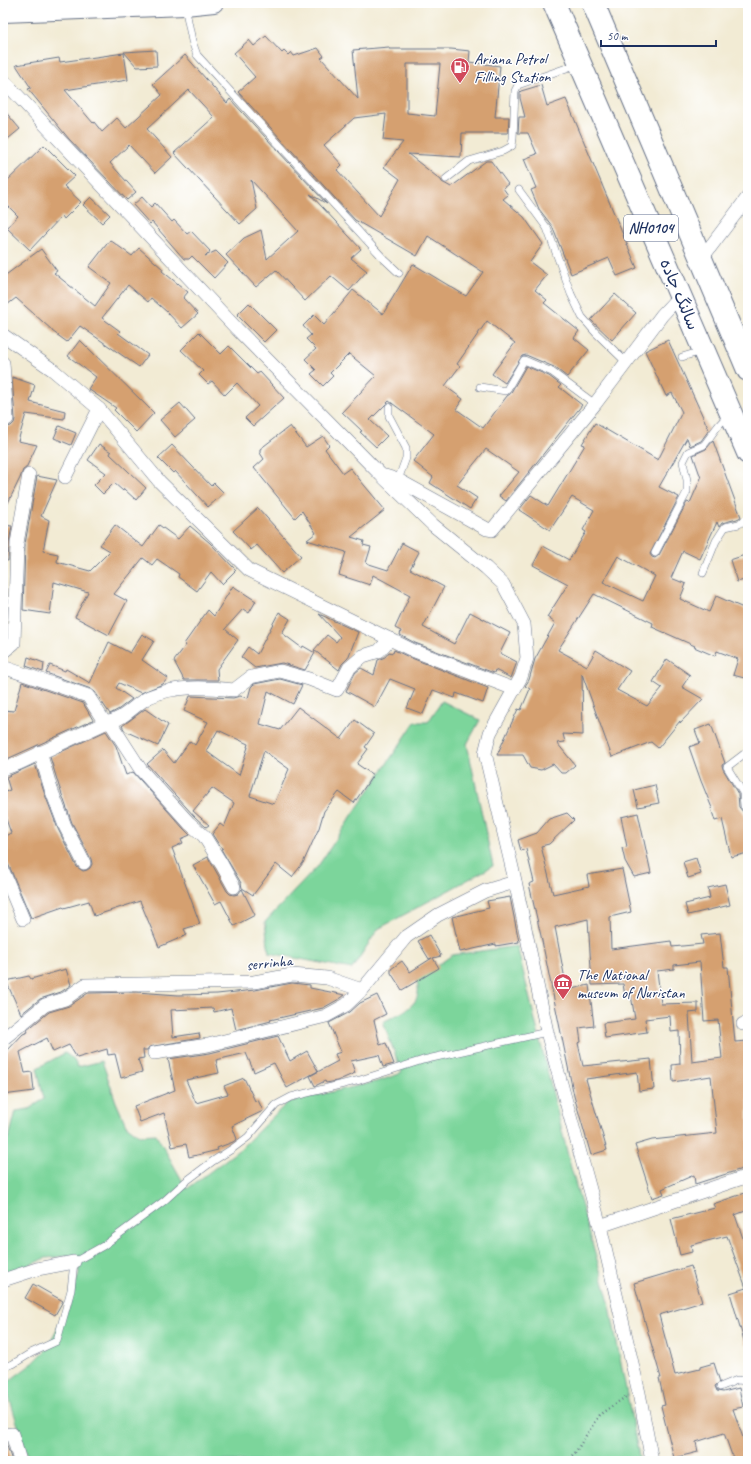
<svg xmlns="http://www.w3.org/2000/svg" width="751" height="1464" font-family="Caveat,'Playpen Sans Arabic',sans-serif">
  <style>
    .green { fill: #7cd59b; stroke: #4c827c }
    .building { fill: #d5a070; fill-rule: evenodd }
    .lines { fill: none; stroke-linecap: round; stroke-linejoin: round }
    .lane-casing { stroke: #667187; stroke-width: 8 }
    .street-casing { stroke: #667187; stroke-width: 14 }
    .secondary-casing { stroke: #667187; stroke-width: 20 }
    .highway-casing { stroke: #667187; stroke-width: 24 }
    .path { stroke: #667187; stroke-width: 2.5; stroke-dasharray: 1 3; stroke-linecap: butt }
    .lane { stroke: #fff; stroke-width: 7 }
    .street { stroke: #fff; stroke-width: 13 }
    .secondary { stroke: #fff; stroke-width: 18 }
    .highway { stroke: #fff; stroke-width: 22 }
    .labels { text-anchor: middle; stroke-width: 3; stroke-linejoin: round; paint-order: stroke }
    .shield { fill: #fff; stroke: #5f6d8e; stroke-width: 1 }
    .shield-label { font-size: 15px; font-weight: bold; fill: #1b2f5e }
    .poi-label { font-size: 16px; fill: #1b2f5e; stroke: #fff; text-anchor: start }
    .street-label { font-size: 16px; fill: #1b2f5e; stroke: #fff }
  </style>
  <rect width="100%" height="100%" fill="#fff"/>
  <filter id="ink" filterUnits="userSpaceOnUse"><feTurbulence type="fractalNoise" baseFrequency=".025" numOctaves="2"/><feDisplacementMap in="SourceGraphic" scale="8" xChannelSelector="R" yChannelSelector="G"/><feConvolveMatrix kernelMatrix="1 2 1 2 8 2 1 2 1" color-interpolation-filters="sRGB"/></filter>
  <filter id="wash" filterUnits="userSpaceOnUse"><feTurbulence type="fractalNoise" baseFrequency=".012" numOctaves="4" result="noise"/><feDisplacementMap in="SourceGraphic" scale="16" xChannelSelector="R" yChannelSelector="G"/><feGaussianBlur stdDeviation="0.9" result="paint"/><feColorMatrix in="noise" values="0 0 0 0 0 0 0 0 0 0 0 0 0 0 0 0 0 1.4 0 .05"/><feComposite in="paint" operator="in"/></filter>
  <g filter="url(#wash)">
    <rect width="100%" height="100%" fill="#f2ebd4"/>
    <g class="green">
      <polygon points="442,701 480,720 467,744 493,866 378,929 352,969 269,953 265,922 318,866 415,722 428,722"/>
      <path d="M 517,946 L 571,1168 L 609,1302 L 640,1461 L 29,1461 L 5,1384 L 33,1363 L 45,1351 L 69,1307 L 79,1273 L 78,1255 L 46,1258 L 15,1271 L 3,1274 L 3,1138 L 9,1138 L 16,1111 L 29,1109 L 44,1099 L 37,1068 L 65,1053 L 73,1059 L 78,1067 L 102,1061 L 116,1102 L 126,1125 L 139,1135 L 156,1134 L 187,1189 L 240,1149 L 288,1102 L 379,1081 L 402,1073 L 383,1022 C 394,1016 417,1008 418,993 C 419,989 417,984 417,980 L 452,955 Z"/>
    </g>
    <g id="blocks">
      <g class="building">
        <path d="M 266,36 L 282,53 L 284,51 L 288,55 L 291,52 L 294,56 L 318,48 L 324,56 L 321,58 L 358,99 L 353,50 L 389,47 L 389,49 L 451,49 L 470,51 L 469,62 L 500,66 L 495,117 L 509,117 L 508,133 L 462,133 L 461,157 L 408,154 L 441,180 L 442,182 L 451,187 L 486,161 L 491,161 L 508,184 L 503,188 L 508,195 L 503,199 L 524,217 L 543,244 L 530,262 L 547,275 L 535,290 L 547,300 L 544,303 L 579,331 L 574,338 L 589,350 L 567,377 L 554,367 L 526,355 L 522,356 L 505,383 L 492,374 L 515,343 L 487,321 L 457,364 L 460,366 L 445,386 L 463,399 L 456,409 L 483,428 L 507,396 L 510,394 L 526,366 L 549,376 L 561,385 L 559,387 L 582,405 L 506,501 L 499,496 L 519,472 L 486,449 L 457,485 L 477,498 L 470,509 L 430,483 L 433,477 L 413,461 L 434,434 L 389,401 L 370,420 L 387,436 L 376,447 L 360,432 L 362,431 L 342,412 L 376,376 L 349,354 L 330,373 L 333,376 L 323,386 L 311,374 L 316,370 L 305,359 L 316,349 L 306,339 L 311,335 L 303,326 L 314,315 L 324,325 L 353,290 L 383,314 L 413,264 L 466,296 L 483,272 L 428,236 L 417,256 L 355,220 L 238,92 L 255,77 L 234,53 L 249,40 L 254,46 ZM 407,64 L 440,64 L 435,116 L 407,113 ZM 386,114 L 383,140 L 403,142 L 384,167 L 400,179 L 379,216 L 337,170 L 342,165 L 324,145 L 354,118 Z"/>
        <polygon points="156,50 157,66 137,67 124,52"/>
        <polygon points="124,53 128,80 65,90 93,123 94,122 102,132 117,118 126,128 162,95 153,84 185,55 227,103 230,99 327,204 310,194 361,249 351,258 367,271 349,291 331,276 305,301 276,270 256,287 226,255 244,238 261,230 267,259 298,231 251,180 257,209 240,224 174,153 214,117 189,90 147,129 172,157 155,173 129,145 110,163 136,192 127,200 69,139 28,89 31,88 16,65 59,58 60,62"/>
        <polygon points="541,85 547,106 566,99 637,268 617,276 609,258 571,274 552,226 539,209 531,190 536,188 524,159 537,154 528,133 518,133 519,117 525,117 520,98 520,92 521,91"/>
        <polygon points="3,109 20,129 3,143"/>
        <polygon points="44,145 75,176 64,186 81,202 64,219 62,216 30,250 7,228 18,216 3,201 3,185"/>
        <polygon points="91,197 110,215 102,223 83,205"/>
        <polygon points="142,197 151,207 155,203 172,222 174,220 187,234 191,231 210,251 205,256 216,251 228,263 214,278 192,256 189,259 184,259 152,222 150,224 133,205"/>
        <polygon points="110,240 132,256 139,248 163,269 162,271 188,292 183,298 198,314 182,328 167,312 151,298 148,302 128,285 102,318 120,331 118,333 148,355 139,367 80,326 67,342 52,331 52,330 16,298 3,308 3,277 41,249 57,271 54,273 95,306 111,283 89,267"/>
        <polygon points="615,294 636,313 612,340 591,320"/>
        <polygon points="249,303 276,330 264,342 237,315"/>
        <polygon points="199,332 221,354 229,346 257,374 260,372 284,398 253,426 245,418 258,406 237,383 225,395 212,381 208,384 199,375 203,371 181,350"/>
        <polygon points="80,340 154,413 136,432 114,410 116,408 88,389 96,377 68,356"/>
        <path d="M 668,340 L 709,430 L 701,441 L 690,446 L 687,438 L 659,487 L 679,497 L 650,554 L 652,557 L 655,558 L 659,555 L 687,502 L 690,503 L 701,478 L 693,455 L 706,449 L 713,441 L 741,517 L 737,519 L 722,523 L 719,527 L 717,522 L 700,559 L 683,551 L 671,578 L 686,584 L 680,599 L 709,612 L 716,596 L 748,610 L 748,679 L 733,675 L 738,659 L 717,651 L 715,656 L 694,647 L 695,646 L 652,627 L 653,623 L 594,594 L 558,650 L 587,666 L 596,650 L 630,671 L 617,690 L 647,706 L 662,688 L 653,682 L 667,659 L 690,675 L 682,687 L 703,699 L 680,723 L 680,721 L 658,748 L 651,742 L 612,757 L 582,674 L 583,735 L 563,734 L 565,742 L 557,743 L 575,765 L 566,773 L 561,773 L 553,764 L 541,770 L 530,768 L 523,755 L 497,755 L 518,709 L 521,710 L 530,689 L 525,686 L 529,680 L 535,659 L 555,623 L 547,617 L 568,584 L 533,565 L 543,546 L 569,560 L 586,532 L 583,530 L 594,510 L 572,497 L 550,530 L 519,510 L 531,495 L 548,506 L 585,445 L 582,444 L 595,423 L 658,460 L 682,412 L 672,393 L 666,396 L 645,351 ZM 618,556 L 655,576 L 643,601 L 603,582 Z"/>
        <polygon points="12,377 35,385 30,402 65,411 64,419 26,414 18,441 37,445 26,468 23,470 20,478 6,507 3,426 7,427 11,426 14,423 15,419"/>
        <polygon points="180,403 195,420 175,437 160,420"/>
        <polygon points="59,426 76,433 71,445 54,438"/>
        <polygon points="290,426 306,447 323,436 329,445 325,449 343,473 350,468 385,510 351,537 364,541 363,545 371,547 366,563 388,570 402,543 419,552 410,569 444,587 423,627 454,644 470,612 510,633 500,653 517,662 511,678 495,670 494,673 415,643 400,635 401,631 395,628 410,595 373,575 370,585 339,575 346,552 307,540 316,533 302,511 295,518 254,468 264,459 260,453 260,449"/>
        <polygon points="99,444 111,452 110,454 146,488 136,500 124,489 123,491 114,483 103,494 94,485 106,473 88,460"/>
        <polygon points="172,445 211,486 214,483 224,493 208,507 175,471 173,473 158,458"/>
        <polygon points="37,476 57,480 41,516 49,520 43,551 58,554 57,562 90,571 110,551 100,545 115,525 143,547 159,525 178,539 190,526 210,543 236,570 222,584 211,572 197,591 178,577 179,574 157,559 152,565 143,558 114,594 127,601 109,635 75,617 88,592 54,582 50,614 23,610 25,544"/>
        <polygon points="258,508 301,556 282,573 257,545 251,550 233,531"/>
        <polygon points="3,525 12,526 9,543 8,561 3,560"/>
        <polygon points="745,555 748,563 748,579 737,582 730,560"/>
        <polygon points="233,586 256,601 249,613 243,609 225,629 238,640 217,669 218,680 184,680 174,661 186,645 184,644 208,610 214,616"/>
        <polygon points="279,612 290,619 282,633 302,648 303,646 315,653 305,670 282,663 255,668 241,657 248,647 257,654"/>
        <polygon points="319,614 358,632 348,658 342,664 339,670 314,650 327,635 336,642 340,637"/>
        <polygon points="142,634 154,641 142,660 168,678 163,684 141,693 119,683 116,688 132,699 119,709 110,714 95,692 91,689 46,673 50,665 65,671 66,669 90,683 109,642 130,653"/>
        <polygon points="394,650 409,657 488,688 483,703 456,693 455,698 433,690 423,714 407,708 415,689 390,679 375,707 346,691 355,673 361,668 374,675 378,660 385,657 389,652 393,653"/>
        <polygon points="28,657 44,663 43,672 26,666"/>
        <path d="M 280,679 L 302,685 L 293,704 L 268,691 L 260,724 L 280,730 L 298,707 L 341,739 L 355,720 L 374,734 L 365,747 L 368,749 L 357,764 L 373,775 L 354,803 L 339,792 L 324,811 L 319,828 L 303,863 L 292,877 L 276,864 L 253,895 L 242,888 L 241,883 L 221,849 L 223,848 L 219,845 L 212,834 L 220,824 L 224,827 L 234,803 L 212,788 L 193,811 L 209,825 L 206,827 L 195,817 L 147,764 L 163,750 L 174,763 L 190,741 L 195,745 L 208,722 L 184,711 L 190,696 L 233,698 L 240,696 L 248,698 L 251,687 L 254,684 ZM 218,730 L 248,744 L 247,747 L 248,747 L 239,775 L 206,751 ZM 264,751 L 289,769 L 274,804 L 250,796 Z"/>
        <polygon points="22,682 83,703 93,720 5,760 3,754 3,710 14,711"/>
        <polygon points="145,709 168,725 158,746 125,731 122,726"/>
        <polygon points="711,724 725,763 722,765 723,769 738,794 739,807 744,813 748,826 748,853 731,857 722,819 715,821 711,808 712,808 701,781 689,747 700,743 695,730"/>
        <polygon points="106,731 116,746 126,775 133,772 183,828 190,835 181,839 183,843 172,848 200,924 184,929 187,935 159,947 140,901 94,916 89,901 64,908 63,907 31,918 10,868 8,864 3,863 3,837 11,833 3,811 3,793 10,790 6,777 35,764 44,792 58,829 77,867 83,871 87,870 90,868 92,864 91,859 72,823 59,786 50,757"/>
        <polygon points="655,785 659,803 638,807 634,790"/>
        <path d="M 567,813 L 574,820 L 549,844 L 541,846 L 553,894 L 589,886 L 587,875 L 622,869 L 631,912 L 610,917 L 611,949 L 671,941 L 672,947 L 703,944 L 701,935 L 720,933 L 724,967 L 728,967 L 735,1042 L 748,1041 L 748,1167 L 695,1184 L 694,1175 L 662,1189 L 664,1194 L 652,1198 L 635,1145 L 652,1140 L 717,1133 L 711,1076 L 673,1082 L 672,1065 L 680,1064 L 679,1031 L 671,1032 L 670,1016 L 645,1019 L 647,1032 L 605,1038 L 603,1023 L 635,1019 L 631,995 L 625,996 L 623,984 L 592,985 L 588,919 L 555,927 L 567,990 L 589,985 L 594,1026 L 579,1028 L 581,1042 L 578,1043 L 583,1066 L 651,1059 L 654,1089 L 639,1091 L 637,1072 L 586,1079 L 607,1150 L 591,1155 L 574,1096 L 541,936 L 529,884 L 534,882 L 526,849 L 521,851 L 518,840 L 537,833 L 549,819 ZM 700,962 L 704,1021 L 718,1020 L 722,1058 L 692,1062 L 689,1013 L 698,1012 L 698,1003 L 661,1004 L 657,971 L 674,969 L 674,965 Z"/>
        <polygon points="638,813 651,873 634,877 625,861 622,848 627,847 621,817"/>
        <polygon points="208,857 227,891 230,894 234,895 238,894 242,889 255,915 234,926 221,901 215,904 193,865"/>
        <polygon points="696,858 701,874 688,878 683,862"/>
        <polygon points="725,884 730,905 688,915 685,904 710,898 708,888"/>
        <polygon points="510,897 519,942 496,946 496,944 460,952 452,917 489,908 487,901"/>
        <polygon points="429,935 441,956 433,958 439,968 402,990 391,973 391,969 402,961 410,972 432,958 429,959 418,941"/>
        <polygon points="66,969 71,985 61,992 40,999 21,1014 6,981 29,976 31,979"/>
        <polygon points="292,983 310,985 310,988 345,995 341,998 323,1008 270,1020 271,1021 236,1030 231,1008 214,1012 213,1008 171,1010 173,1037 199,1033 200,1038 149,1047 147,1050 143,1050 144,1058 138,1059 142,1072 121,1078 115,1054 108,1055 107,1049 77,1058 69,1045 53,1052 47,1038 20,1052 25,1073 32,1072 34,1091 3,1095 3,1052 7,1051 23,1034 28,1032 27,1030 49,1012 69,1006 88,993 137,992 178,995 217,994 255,990"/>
        <polygon points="377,995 386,1014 374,1020 380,1045 386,1043 394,1064 383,1067 379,1055 351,1061 355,1073 337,1081 326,1083 325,1081 315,1086 310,1076 338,1061 335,1054 341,1052 329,1023 350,1012 360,1003"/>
        <polygon points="278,1036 290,1061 307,1051 318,1071 287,1088 274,1063 254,1072 246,1053 216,1060 219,1073 186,1080 196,1103 228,1094 224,1086 244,1078 255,1101 258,1100 263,1111 232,1126 237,1139 233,1142 217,1148 218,1150 189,1157 186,1144 172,1147 164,1113 140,1122 134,1106 175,1090 168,1059 210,1053"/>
        <polygon points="748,1192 748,1210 735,1215 748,1253 748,1344 745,1344 730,1293 746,1288 727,1236 691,1245 692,1252 680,1255 671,1219 715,1208 713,1204"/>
        <polygon points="691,1266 702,1302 659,1315 675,1375 700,1369 700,1367 714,1363 720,1382 715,1386 717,1391 723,1392 739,1388 743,1407 733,1409 748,1452 748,1456 734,1461 724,1433 696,1442 698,1452 674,1458 661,1406 665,1405 659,1378 661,1378 634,1283"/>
        <polygon points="33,1284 63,1301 55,1315 25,1298"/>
        <polygon points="3,1443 6,1443 12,1461 3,1461"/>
      </g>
    </g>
  </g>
  <g filter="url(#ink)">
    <use href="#blocks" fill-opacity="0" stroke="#667187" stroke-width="1"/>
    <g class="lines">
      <defs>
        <g id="lane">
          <polyline points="185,6 192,41 197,55 384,259 399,273"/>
          <polyline points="446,179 469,161 503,151 512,146 513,138 515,91 518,85 578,64"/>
          <polyline points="519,190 547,228 571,294 582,317 596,333 626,362"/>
          <polyline points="682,357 702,351"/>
          <polyline points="480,387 506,391 524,360 552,372 595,404"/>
          <polyline points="389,407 389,416 406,448 406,458 398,480"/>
          <polyline points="655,553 687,492 687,480 683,462 688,452 704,445 718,426 729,414"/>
          <polyline points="703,573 716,541 725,527 739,524 748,518"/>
          <polyline points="748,751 727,767 743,793 744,806 748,810"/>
          <polyline points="3,1367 13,1364 31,1353 57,1341 71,1290 74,1262 103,1246 164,1201 185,1182 213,1161 232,1149 248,1137 276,1105 291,1097 360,1080 423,1060 547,1032"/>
          <polyline points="720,1387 737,1380 747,1381 748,1383"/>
        </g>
        <g id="street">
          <polyline points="3,80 237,329 381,475 433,525 486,568 503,584 524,624 527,658 521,677 490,733 485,753 514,876 547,1032 600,1226 639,1393 652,1461"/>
          <polyline points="702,258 748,197"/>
          <polyline points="3,335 53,370 99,409 159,481 249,570 412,650 514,689"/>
          <polyline points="3,363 7,419"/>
          <polyline points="385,476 398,480 487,529 492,530 595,404 662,315 674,302 682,299"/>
          <polyline points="65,477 99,409"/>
          <polyline points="3,652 14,643 17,543 29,475"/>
          <polyline points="3,667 88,696 105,723"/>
          <polyline points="110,722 141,770 189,823 204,836 222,865 234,887"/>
          <polyline points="40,752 51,789 65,826 84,863"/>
          <path d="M 3,769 L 17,764 L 105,723 C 126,719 132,706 149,697 C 175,685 206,687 234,690 L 251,677 L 280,671 L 309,679 L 337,690 L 349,668 L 363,656 L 379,651 L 390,639"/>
          <polyline points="3,871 23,919"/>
          <polyline points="743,1024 748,1023"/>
          <polyline points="3,1039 45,1005 65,999 85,985 254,982 292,975 327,978 362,990 406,937 438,915 485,891 515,882"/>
          <polyline points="154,1053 208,1045 326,1016 346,1005 362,990"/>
          <polyline points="600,1226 748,1176"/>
          <polyline points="3,1280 37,1269 74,1262"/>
          <polyline points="3,1435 12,1434 20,1461"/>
        </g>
        <polyline id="secondary" points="3,13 185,6 214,3"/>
        <g id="highway">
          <polyline points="554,3 748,453"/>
          <polyline points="593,3 748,370"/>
        </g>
      </defs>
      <use href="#lane" class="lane-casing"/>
      <use href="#street" class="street-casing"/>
      <use href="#secondary" class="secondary-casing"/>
      <use href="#highway" class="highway-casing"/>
      <polyline class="path" points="566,1461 575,1453 599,1415 627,1396"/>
      <use href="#lane" class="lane"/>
      <use href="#street" class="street"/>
      <use href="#secondary" class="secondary"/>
      <use href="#highway" class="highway"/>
    </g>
  </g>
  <defs>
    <symbol id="fuel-pin" viewBox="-11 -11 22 30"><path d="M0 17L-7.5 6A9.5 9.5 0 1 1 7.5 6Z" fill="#d1495b" stroke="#fff"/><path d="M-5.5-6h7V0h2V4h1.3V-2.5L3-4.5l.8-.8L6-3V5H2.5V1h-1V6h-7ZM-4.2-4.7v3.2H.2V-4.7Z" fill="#fff"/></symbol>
    <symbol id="museum-pin" viewBox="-11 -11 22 30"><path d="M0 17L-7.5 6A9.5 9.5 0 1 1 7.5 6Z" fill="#d1495b" stroke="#fff"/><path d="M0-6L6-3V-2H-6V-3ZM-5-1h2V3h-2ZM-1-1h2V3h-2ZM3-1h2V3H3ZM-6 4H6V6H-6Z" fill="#fff"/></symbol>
  </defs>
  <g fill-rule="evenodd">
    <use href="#fuel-pin" x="449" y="56" width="22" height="30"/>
    <use href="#museum-pin" x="552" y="972" width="22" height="30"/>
  </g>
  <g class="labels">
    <rect class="shield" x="624" y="215" width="54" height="26" rx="3"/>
    <g class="shield-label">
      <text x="651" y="233">NH0104</text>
    </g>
    <g class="poi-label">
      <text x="474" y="64">Ariana Petrol<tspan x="474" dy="18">Filling Station</tspan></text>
      <text x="577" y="980">The National<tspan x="577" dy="18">museum of Nuristan</tspan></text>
    </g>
    <g class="street-label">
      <text transform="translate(680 294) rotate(67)" y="6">سالنگ جاده</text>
      <text transform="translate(269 962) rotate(-6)" y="6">serrinha</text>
    </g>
  </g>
  <rect width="751" height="1464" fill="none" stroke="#fff" stroke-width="16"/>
  <path d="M601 40v6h115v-6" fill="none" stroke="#1b2f5e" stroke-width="2"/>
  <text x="607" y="40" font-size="12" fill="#1b2f5e" stroke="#ffffff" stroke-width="3" paint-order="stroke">50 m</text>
</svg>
